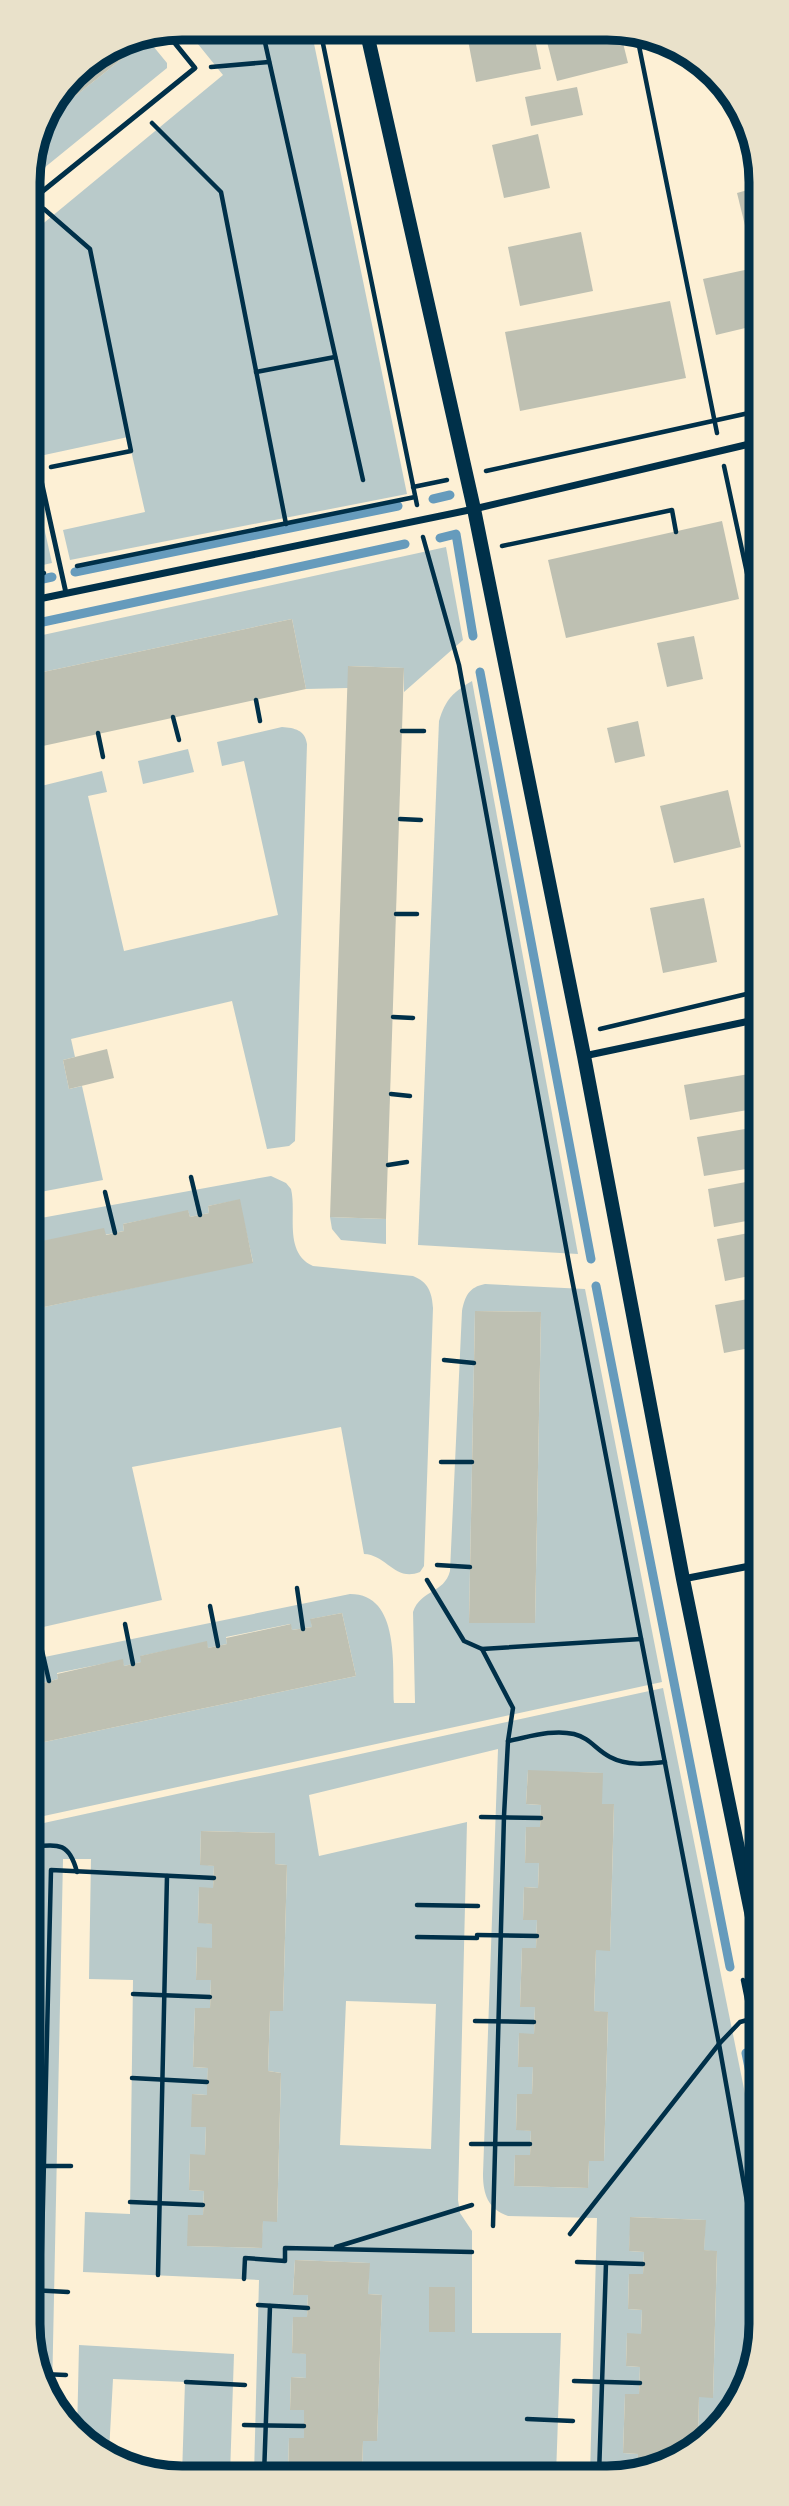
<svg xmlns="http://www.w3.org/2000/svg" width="789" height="2506" font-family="Mulish,sans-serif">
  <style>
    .green { fill: #b9caca; fill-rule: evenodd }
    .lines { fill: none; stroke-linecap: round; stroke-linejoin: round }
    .stream { stroke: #669bbc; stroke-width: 9 }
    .building { fill: #bec0b2 }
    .path { stroke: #003049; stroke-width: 4.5 }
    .service { stroke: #003049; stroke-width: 5 }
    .minor { stroke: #003049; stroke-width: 7 }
    .secondary { stroke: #003049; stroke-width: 14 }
    .rim { fill: none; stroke: #003049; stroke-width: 9 }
  </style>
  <rect width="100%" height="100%" fill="#fdf0d5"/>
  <g class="green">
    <polygon points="185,28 311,29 407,494 70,560 63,530 145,512 128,437 35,457 29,449 28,236 223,75"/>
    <polygon points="144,35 167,63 167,68 28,181 28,172 39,125 128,54 119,42"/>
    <polygon points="29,497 39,505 52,563 29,568"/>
    <polygon points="446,547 463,640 404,692 404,668 349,666 348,688 306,689 292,619 29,675 29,638"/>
    <path d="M 472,681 L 578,1254 L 418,1245 L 439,721 C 445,700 453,692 472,681 Z"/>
    <path d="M 282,727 C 295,728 305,730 307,744 L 295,1141 L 289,1146 L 267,1149 L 232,1001 L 71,1039 L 75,1057 L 63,1060 L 69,1089 L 82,1086 L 103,1180 L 30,1194 L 29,789 L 102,771 L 107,792 L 88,796 L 124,951 L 278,915 L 244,761 L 222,766 L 217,742 Z"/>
    <polygon points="188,749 194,772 143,784 138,761"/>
    <path d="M 271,1176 L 286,1183 L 291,1189 C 297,1214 283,1252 313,1266 L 413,1276 C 428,1282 432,1292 433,1308 L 424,1566 L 420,1572 C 395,1582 387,1555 364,1554 L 341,1427 L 132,1467 L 162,1600 L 30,1630 L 30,1310 L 253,1262 L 239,1200 L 208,1206 L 209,1213 L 190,1217 L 188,1211 L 123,1224 L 124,1231 L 30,1250 L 30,1220 Z"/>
    <polygon points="330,1217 386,1219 386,1244 341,1240 332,1229"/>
    <path d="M 485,1284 L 585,1289 L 662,1682 L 30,1819 L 30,1745 L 356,1676 L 342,1613 L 311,1619 L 312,1627 L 292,1630 L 290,1624 L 226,1637 L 227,1644 L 208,1648 L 206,1642 L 141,1656 L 141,1662 L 124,1666 L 122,1660 L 57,1673 L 58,1679 L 39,1684 L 37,1678 L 30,1679 L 30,1660 L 350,1594 C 401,1594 392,1668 394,1703 L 415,1703 L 413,1612 C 421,1589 444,1594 450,1571 L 462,1311 C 465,1296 469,1287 485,1284 ZM 475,1311 L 541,1312 L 535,1623 L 469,1622 Z"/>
    <path d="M 663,1688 L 760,2168 L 761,2334 L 723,2426 L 698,2440 L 699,2397 L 713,2397 L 717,2252 L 704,2250 L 705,2220 L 631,2217 L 629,2251 L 644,2252 L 643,2274 L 629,2274 L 628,2309 L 642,2310 L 641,2334 L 627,2334 L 626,2366 L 640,2367 L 639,2394 L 625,2395 L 623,2453 L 638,2454 L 637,2475 L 590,2475 L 597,2218 L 508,2216 C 488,2209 483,2194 483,2174 L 498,1749 L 309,1795 L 319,1856 L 467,1822 L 458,2200 L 460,2213 L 472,2231 L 472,2333 L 561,2333 L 556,2475 L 362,2475 L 363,2441 L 377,2440 L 382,2295 L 368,2294 L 369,2263 L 295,2260 L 293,2294 L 308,2295 L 307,2317 L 293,2318 L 292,2352 L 306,2354 L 306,2378 L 291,2377 L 290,2409 L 304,2410 L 304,2438 L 289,2438 L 288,2475 L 254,2475 L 259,2280 L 83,2272 L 85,2212 L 130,2214 L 133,1980 L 89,1979 L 91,1859 L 63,1859 L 52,2394 L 31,2354 L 30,1826 ZM 528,1771 L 602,1773 L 602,1804 L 614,1805 L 610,1950 L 596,1950 L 594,2011 L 608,2013 L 604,2161 L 589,2161 L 588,2188 L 514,2186 L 515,2155 L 530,2155 L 531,2131 L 516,2129 L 517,2094 L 532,2094 L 533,2067 L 518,2066 L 519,2034 L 534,2034 L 535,2007 L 520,2007 L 522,1948 L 536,1948 L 537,1920 L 523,1919 L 524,1887 L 538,1888 L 539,1863 L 525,1862 L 526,1827 L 540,1827 L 541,1805 L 526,1804 ZM 201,1831 L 275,1833 L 275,1864 L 287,1865 L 283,2011 L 270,2011 L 268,2071 L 281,2073 L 277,2221 L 263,2221 L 261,2248 L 188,2246 L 203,2215 L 204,2191 L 189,2190 L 190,2155 L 205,2155 L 206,2127 L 192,2127 L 192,2094 L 207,2095 L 208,2068 L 193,2067 L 195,2008 L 210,2008 L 211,1980 L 196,1979 L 197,1948 L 212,1948 L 212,1924 L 198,1922 L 199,1888 L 213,1888 L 214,1866 L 200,1864 ZM 346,2001 L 436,2004 L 431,2149 L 340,2145 ZM 455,2287 L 455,2331 L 429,2332 L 429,2288 Z"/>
    <polygon points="79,2345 234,2354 230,2475 182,2475 185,2382 113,2379 109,2452 77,2435"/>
  </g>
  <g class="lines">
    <g class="stream">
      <polyline points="433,499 450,495"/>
      <polyline points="440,538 456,534 473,636"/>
      <polyline points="75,572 398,506"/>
      <polyline points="29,582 52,577"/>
      <polyline points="29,625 405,544"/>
      <polyline points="480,672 591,1259"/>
      <polyline points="596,1286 730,1967"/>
      <polyline points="746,2053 760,2122"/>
    </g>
  </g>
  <g class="building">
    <polygon points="493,30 533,30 541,69 476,82 467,35"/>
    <polygon points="544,30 620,31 628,63 557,81"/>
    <polygon points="119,42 128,54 39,125 73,73"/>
    <polygon points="577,87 583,115 531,126 525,97"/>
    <polygon points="538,134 550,188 504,198 492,145"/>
    <polygon points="758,187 758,261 754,262 737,193"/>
    <polygon points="581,232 593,291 520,306 508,247"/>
    <polygon points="754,268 758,285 758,325 716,335 703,279"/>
    <polygon points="670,301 686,378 520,411 505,332"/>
    <polygon points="722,521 739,599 566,638 548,560"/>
    <polygon points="292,619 306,689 29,749 29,675"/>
    <polygon points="694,636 703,679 667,687 657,643"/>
    <polygon points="348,666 404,668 386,1219 330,1217"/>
    <polygon points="638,721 645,756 615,763 607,728"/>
    <polygon points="728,790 741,847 674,863 660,806"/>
    <polygon points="704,898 717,962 663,973 650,908"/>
    <polygon points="759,902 759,934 758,934 751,904"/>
    <polygon points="107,1049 114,1078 69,1089 63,1060"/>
    <polygon points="755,1073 759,1108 690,1120 684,1085"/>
    <polygon points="751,1128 758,1167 704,1176 697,1137"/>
    <polygon points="746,1182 752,1220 714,1227 708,1189"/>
    <polygon points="240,1199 253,1263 30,1310 30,1250 38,1249 37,1242 104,1228 106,1235 124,1231 123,1224 188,1210 190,1217 209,1213 208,1206"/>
    <polygon points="759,1231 759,1274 725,1281 717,1239"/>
    <polygon points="759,1297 760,1346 724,1353 715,1305"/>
    <polygon points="475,1311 541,1312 535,1623 469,1623"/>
    <polygon points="760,1411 760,1445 758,1445 752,1413"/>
    <polygon points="760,1487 760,1518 756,1518 751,1488"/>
    <polygon points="342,1613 356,1676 30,1745 30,1679 38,1678 39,1684 58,1679 57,1674 123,1659 124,1666 141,1662 140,1656 207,1641 208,1648 227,1644 226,1638 291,1624 292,1630 312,1627 310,1619"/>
    <polygon points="528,1770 603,1773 602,1804 614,1804 610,1951 596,1950 594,2011 608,2012 604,2161 589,2161 588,2188 514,2186 515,2155 530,2155 531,2131 516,2130 517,2094 532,2094 533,2067 518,2067 519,2033 534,2034 535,2007 520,2007 522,1948 536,1948 537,1920 523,1920 524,1887 538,1888 539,1863 525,1863 526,1827 540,1827 541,1805 526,1804"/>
    <polygon points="201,1831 275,1833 275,1864 287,1865 283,2011 270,2011 268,2071 281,2073 277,2222 263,2221 262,2248 187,2246 188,2215 203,2215 204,2191 189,2190 190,2154 205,2155 206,2127 191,2127 192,2094 207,2095 207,2082 208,2068 193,2067 195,2008 210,2008 211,1980 196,1980 197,1947 212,1948 212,1924 198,1923 199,1887 213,1888 214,1866 200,1865"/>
    <polygon points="630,2217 706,2220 704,2250 717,2251 713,2398 699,2397 698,2440 637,2475 638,2454 623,2453 625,2394 639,2394 640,2367 626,2366 627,2333 641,2334 642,2310 628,2309 629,2274 643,2274 644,2252 629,2251"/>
    <polygon points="295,2260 370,2263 368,2294 382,2295 377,2441 363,2441 362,2475 288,2475 289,2438 304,2438 304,2410 290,2410 291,2377 306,2378 306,2354 292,2353 293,2317 307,2317 308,2295 293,2295"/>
    <rect x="429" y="2287" width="26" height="45"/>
  </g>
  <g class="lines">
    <g class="path">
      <polyline points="262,29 363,480"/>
      <polyline points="320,29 417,505"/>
      <polyline points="636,31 717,433"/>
      <polyline points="211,67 269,62"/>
      <polyline points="152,123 221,192 286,524"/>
      <polyline points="44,209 90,249 131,451 51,467"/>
      <polyline points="256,372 335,357"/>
      <polyline points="724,466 759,629"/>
      <polyline points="486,471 758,411"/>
      <polyline points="413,487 447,480"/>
      <polyline points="423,537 459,665 570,1269 719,2044 761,2280"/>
      <polyline points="502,546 672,510 676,532"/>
      <polyline points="77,566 415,497"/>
      <polyline points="29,576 44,573"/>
      <polyline points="256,700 260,721"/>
      <polyline points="173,717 179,740"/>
      <polyline points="402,731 424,731"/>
      <polyline points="98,733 103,757"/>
      <polyline points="400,819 421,820"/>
      <polyline points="396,914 417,914"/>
      <polyline points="393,1017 413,1018"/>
      <polyline points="600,1029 759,991"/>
      <polyline points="391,1094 410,1096"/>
      <polyline points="388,1165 407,1162"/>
      <polyline points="191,1177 200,1215"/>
      <polyline points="105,1192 115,1233"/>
      <polyline points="30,1244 31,1250"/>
      <polyline points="444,1360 474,1363"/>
      <polyline points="441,1462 472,1462"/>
      <polyline points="437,1565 470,1567"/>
      <polyline points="427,1580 464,1641 482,1649 513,1708 508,1741 504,1816 493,2226"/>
      <polyline points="297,1588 303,1629"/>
      <polyline points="210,1606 218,1646"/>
      <polyline points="125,1624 133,1664"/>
      <polyline points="40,1642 49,1681"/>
      <polyline points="482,1649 641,1639"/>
      <path d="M 508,1741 C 529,1737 552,1729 574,1734 C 590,1738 596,1750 610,1757 C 627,1766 647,1764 665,1762"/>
      <polyline points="481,1817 541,1818"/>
      <path d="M 30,1847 C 59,1844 69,1842 77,1872"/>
      <polyline points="417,1905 478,1906"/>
      <polyline points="477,1935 537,1936"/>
      <polyline points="417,1937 477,1938"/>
      <polyline points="133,1994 210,1997"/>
      <polyline points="475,2021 534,2022"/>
      <polyline points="132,2078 207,2082"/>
      <polyline points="471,2144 530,2144"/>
      <polyline points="31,2166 71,2166"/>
      <polyline points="130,2202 203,2205"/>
      <polyline points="570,2234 719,2044 740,2022 751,2019 743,1980"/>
      <polyline points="336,2247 472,2205"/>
      <polyline points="577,2262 643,2264"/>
      <polyline points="158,2275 167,1876"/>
      <polyline points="244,2279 245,2258 285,2261 285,2248 472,2252"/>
      <polyline points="31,2290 68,2292"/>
      <polyline points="258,2305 308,2308"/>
      <polyline points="39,2369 51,1870 214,1878"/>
      <polyline points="42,2374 66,2375"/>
      <polyline points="574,2381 640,2383"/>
      <polyline points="186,2382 245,2385"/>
      <polyline points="527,2419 573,2421"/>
      <polyline points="244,2425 304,2426"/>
      <polyline points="572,2466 637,2468"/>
      <polyline points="264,2475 270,2306"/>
      <polyline points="599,2475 606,2263"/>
    </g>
    <g class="service">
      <polyline points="28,203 195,68 165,31"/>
      <polyline points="29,469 41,480 66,593"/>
    </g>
    <g class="minor">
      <polyline points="29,601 474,509 758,442"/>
      <polyline points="584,1056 759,1019"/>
      <polyline points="683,1579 760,1564"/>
    </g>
    <polyline class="secondary" points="366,29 474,509 584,1056 683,1579 760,1956"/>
  </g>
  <path d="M0 0H789V2506H0ZM182 40H607A142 142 0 0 1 749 182V2324A142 142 0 0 1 607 2466H182A142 142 0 0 1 40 2324V182A142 142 0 0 1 182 40Z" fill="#e9e1ca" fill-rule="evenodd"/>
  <path class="rim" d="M182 40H607A142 142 0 0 1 749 182V2324A142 142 0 0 1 607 2466H182A142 142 0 0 1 40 2324V182A142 142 0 0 1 182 40Z"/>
</svg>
